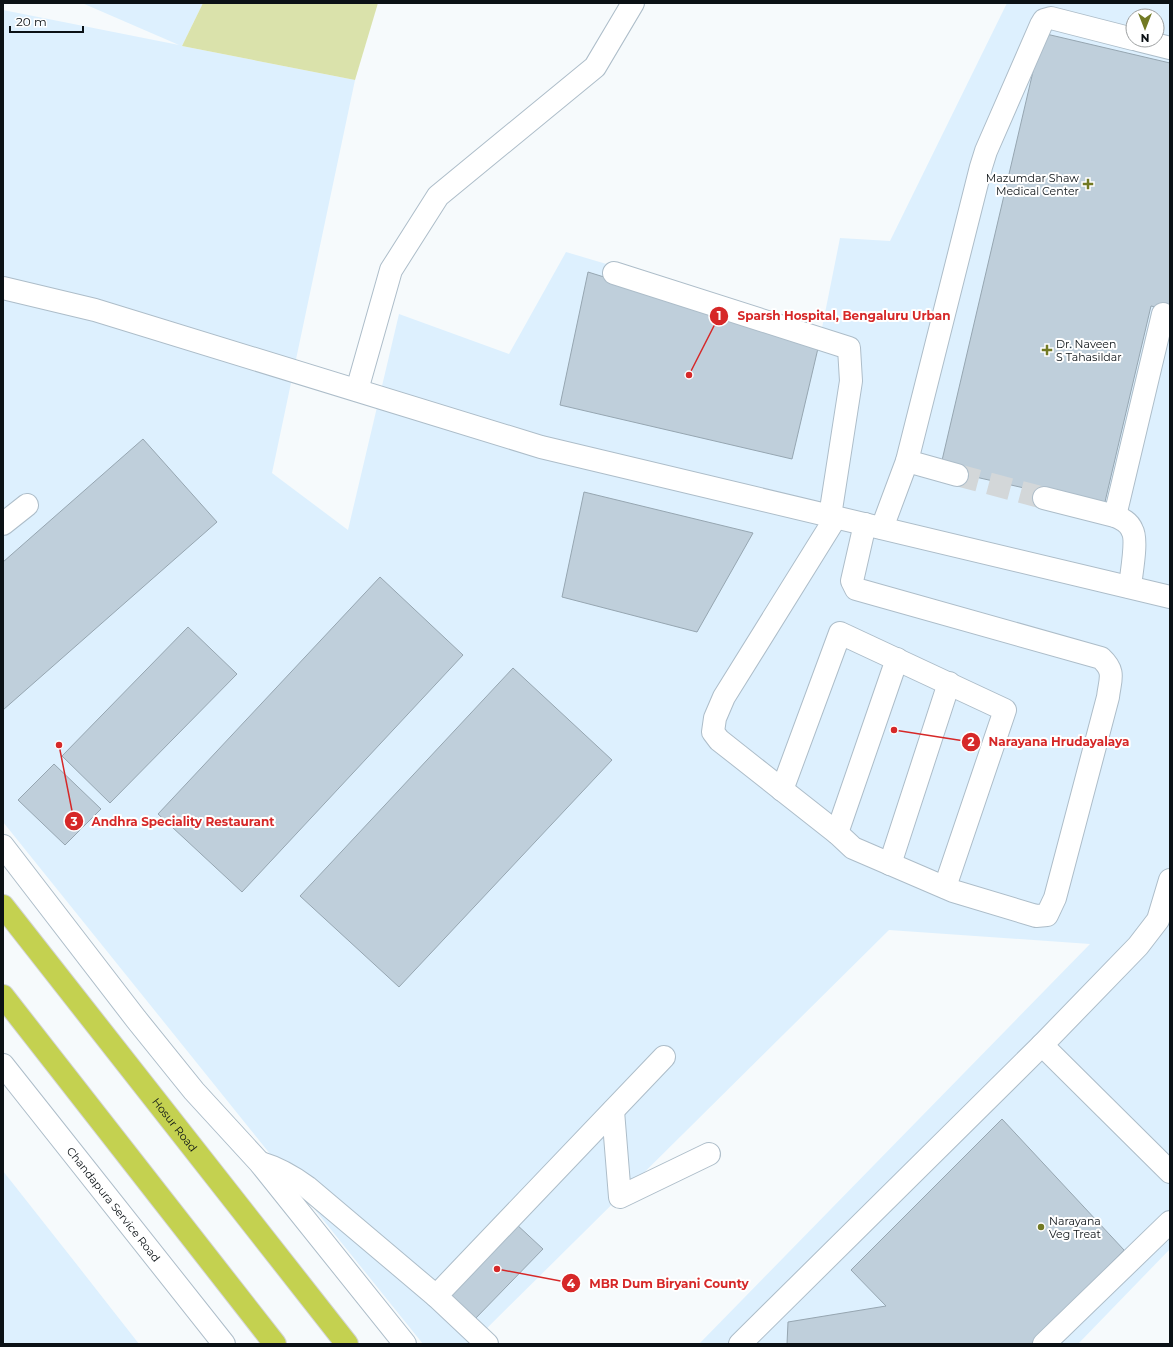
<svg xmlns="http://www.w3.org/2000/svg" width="1173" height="1347" font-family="Montserrat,sans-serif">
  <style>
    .built { fill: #ddf0fe; fill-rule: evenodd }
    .green { fill: #dae2ab }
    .building { fill: #bfcfdb; stroke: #96a6b1 }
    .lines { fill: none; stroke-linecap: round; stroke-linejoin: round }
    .minor-tunnel { stroke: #d3d7d9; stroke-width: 22; stroke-dasharray: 22 11; stroke-linecap: butt }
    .minor-casing { stroke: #adbdc9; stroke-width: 24 }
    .highway-casing { stroke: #d3d4d5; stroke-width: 24 }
    .minor { stroke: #fff; stroke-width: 22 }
    .highway { stroke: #c4d150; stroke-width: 22 }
    .poi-dot { fill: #727a24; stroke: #fff; stroke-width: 1.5 }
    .labels { text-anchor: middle; stroke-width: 4; stroke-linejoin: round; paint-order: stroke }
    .poi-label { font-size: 11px; fill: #0b1115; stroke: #fff; text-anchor: start }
    .street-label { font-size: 11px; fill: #0b1115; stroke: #fff }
    .leader { fill: none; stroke: #d62828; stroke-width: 1.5 }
    .callout-dot { fill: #d62828; stroke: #fff; stroke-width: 1.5 }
    .mark-label { font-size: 12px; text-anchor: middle; font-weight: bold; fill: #fff }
    .callout-label { font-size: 12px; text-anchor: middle; font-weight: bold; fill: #d62828; stroke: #fff; stroke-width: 4; stroke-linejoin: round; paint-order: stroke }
  </style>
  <rect width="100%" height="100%" fill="#f6fafc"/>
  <g class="built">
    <path d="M 82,3 L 203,3 L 182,46 L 355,80 L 272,473 L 348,530 L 399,314 L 509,354 L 566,252 L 822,328 L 840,238 L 890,241 L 1007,3 L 1170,3 L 1170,1249 L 1078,1344 L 699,1344 L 1090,944 L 889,930 L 471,1344 L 423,1344 L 3,822 L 3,10 L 179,45 ZM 1133,16 L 1157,16 L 1157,40 L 1133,40 Z"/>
    <polygon points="3,1171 74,1261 139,1344 3,1344"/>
  </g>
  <polygon class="green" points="203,3 378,3 355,80 182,46"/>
  <g class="building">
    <polygon points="1042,33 1170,63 1170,310 1151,306 1104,506 940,469"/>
    <polygon points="588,272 819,344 792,459 560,405"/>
    <polygon points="143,439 217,522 3,710 3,562"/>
    <polygon points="584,492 753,533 697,632 562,597"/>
    <polygon points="380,577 463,655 242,892 158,814"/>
    <polygon points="188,627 237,674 110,803 62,756"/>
    <polygon points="513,668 612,760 399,987 300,896"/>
    <polygon points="54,764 101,809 65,845 18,800"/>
    <polygon points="1002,1119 1124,1250 1031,1344 787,1344 788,1322 886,1306 851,1270"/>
    <polygon points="515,1223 543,1249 474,1320 447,1293"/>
  </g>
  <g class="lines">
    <polyline class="minor-tunnel" points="957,475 1044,498"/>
    <defs>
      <g id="minor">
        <polyline points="1138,40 1170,48"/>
        <polyline points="614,273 849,348 851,381 830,516"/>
        <polyline points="3,288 95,310 541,447 1170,597"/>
        <polyline points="357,390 391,270 438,196 595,67 633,3"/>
        <polyline points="907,461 957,475"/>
        <path d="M 1044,498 L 1115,516 C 1122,519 1129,522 1132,530 C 1138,540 1131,574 1130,587"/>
        <polyline points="1115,516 1163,314"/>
        <path d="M 836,517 L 724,697 L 715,718 L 713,732 L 719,740 L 837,833 L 853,848 L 953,891 L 1036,916 L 1047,915 L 1055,898 L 1108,697 C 1110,679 1116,672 1101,658 L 856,589 L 852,581 L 865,524"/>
        <polyline points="3,524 27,505"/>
        <polyline points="882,528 907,461 981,167 986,151 1041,25 1044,20 1051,18 1133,39"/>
        <polyline points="782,790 840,633 1005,710 945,887"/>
        <polyline points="837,833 897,659"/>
        <polyline points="3,846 136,1019 194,1091 260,1163 405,1344"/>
        <polyline points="890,864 949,683"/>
        <polyline points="1042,1045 1170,1172"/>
        <path id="s1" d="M 3,1065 L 224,1344"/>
        <polyline points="613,1111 620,1197 709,1154"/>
        <path d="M 261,1163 C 278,1168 292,1176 307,1187 L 436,1296 L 487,1344"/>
        <polyline points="436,1296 664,1057"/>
        <polyline points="740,1344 1042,1045 1138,946 1158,920 1170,880"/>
        <polyline points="1044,1344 1170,1222"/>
      </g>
      <g id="highway">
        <path id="s2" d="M 3,906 L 347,1344"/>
        <polyline points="3,996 275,1344"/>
      </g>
    </defs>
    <use href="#minor" class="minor-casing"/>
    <use href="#highway" class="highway-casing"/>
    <use href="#minor" class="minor"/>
    <use href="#highway" class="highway"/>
  </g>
  <g class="poi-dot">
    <path d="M1086 178h4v4h4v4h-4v4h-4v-4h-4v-4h4z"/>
    <path d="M1045 344h4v4h4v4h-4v4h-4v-4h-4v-4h4z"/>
    <circle cx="1041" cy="1227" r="4"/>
  </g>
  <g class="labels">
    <g class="poi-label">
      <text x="1079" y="182" text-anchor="end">Mazumdar Shaw<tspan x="1079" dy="13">Medical Center</tspan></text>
      <text x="1056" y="348">Dr. Naveen<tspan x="1056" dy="13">S Tahasildar</tspan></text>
      <text x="1049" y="1225">Narayana<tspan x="1049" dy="13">Veg Treat</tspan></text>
    </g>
    <g class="street-label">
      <text dy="4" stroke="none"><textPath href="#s2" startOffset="278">Hosur Road</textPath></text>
      <text dy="4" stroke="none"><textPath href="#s1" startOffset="178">Chandapura Service Road</textPath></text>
    </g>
  </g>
  <path class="leader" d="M689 375L719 316M894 730L971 742M59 745L74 821M497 1269L571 1283"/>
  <g class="callout-dot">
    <circle cx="689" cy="375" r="4"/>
    <circle cx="894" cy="730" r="4"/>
    <circle cx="59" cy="745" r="4"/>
    <circle cx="497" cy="1269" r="4"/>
    <circle cx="719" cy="316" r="10"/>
    <circle cx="971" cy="742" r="10"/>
    <circle cx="74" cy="821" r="10"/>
    <circle cx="571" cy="1283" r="10"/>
  </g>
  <g class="mark-label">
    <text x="719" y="320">1</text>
    <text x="971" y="746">2</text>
    <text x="74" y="826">3</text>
    <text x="571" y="1288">4</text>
  </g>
  <g class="callout-label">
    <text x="844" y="320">Sparsh Hospital, Bengaluru Urban</text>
    <text x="1059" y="746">Narayana Hrudayalaya</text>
    <text x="183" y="826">Andhra Speciality Restaurant</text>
    <text x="669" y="1288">MBR Dum Biryani County</text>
  </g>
  <rect width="1173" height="1347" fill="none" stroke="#0b1115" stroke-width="8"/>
  <g transform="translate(1145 28) rotate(180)"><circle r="19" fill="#ffffff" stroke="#9da0a1"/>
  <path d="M0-3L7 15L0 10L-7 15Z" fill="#727a24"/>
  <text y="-6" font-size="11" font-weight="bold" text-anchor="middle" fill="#0b1115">N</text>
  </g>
  <path d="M10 26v6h73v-6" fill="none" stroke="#0b1115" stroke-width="2"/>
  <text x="16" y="26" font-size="12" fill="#0b1115" stroke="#ffffff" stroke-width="3" paint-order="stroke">20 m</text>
</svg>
